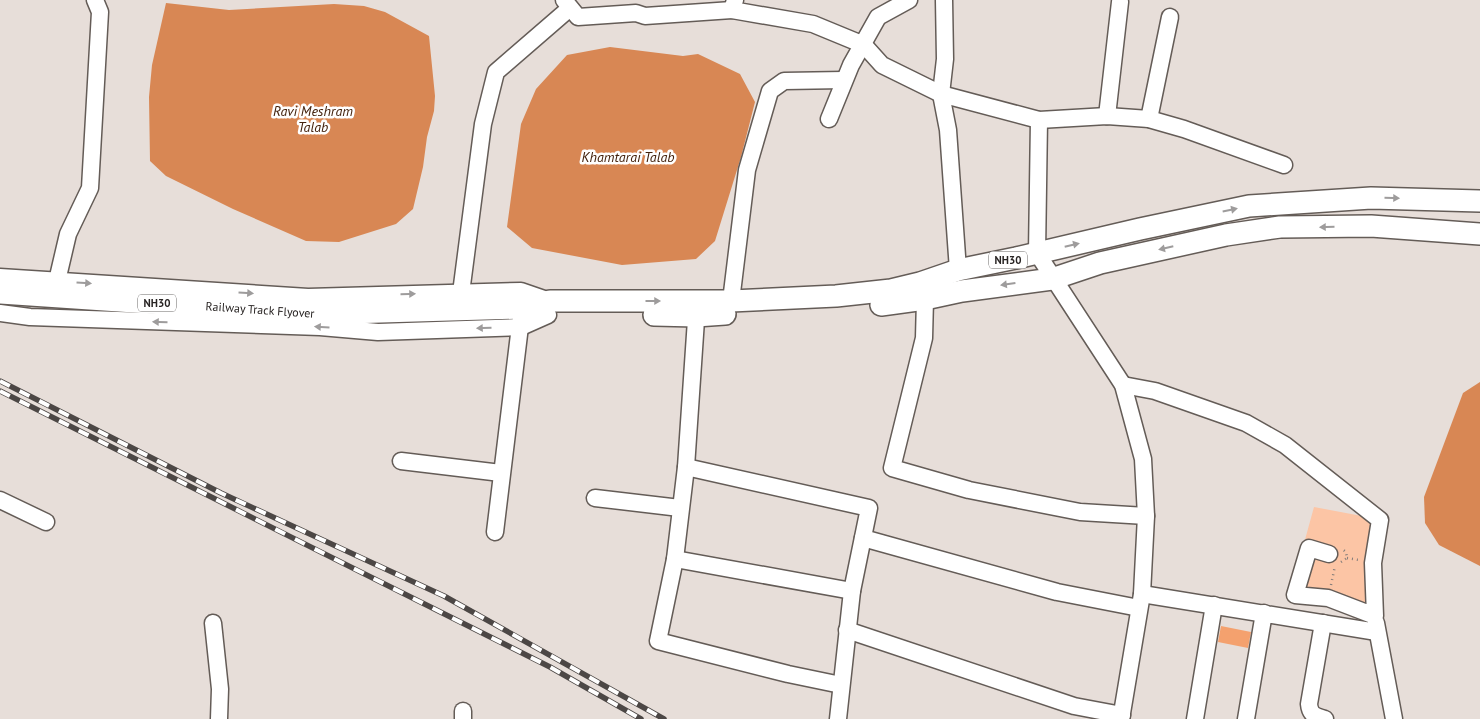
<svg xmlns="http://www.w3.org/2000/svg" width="1480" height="719" font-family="'PT Sans',sans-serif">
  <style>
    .green { fill: #fcc5a5 }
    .water { fill: #d88754 }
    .building { fill: #f4a16e }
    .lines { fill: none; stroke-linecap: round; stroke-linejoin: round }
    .minor-casing { stroke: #645c57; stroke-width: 19 }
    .major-casing { stroke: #645c57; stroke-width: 24 }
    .highway-casing { stroke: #645c57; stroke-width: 28 }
    .path { stroke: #827c79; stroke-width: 2.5; stroke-dasharray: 1 4; stroke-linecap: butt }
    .minor { stroke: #fff; stroke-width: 16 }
    .major { stroke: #fff; stroke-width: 21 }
    .highway { stroke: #fff; stroke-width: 25 }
    .rail-casing { stroke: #4c4745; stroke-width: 5.5 }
    .rail { stroke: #fff; stroke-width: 4; stroke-dasharray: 11; stroke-linecap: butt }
    .oneway { fill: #9e9c9c }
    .labels { text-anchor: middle; stroke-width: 5; stroke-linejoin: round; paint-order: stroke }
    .shield { fill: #fff; stroke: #686665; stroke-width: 1 }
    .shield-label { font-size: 11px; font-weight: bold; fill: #282423 }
    .street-label { font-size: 12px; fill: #282423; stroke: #fff }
    .water-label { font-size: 14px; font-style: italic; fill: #43220d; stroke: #fff }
  </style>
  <rect width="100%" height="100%" fill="#e7ded9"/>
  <polygon class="green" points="1314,507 1383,520 1372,605 1326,607 1289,598"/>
  <g class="water">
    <polygon points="166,3 229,10 334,4 364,6 385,12 429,36 435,96 434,111 427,137 423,167 413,209 396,224 339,242 306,241 233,209 166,176 150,161 149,97 152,65"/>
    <polygon points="610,47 683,56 698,54 740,74 755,102 741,157 715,241 696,259 622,265 532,248 507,227 521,124 536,89 567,55"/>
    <polygon points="1480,382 1480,566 1439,545 1425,523 1424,497 1463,393"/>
  </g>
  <polygon class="building" points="1221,626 1251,632 1248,648 1218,642"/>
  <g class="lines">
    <defs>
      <g id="minor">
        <polyline points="564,0 578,17 636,13 645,16 732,10"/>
        <polyline points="735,0 732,10 813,24 864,45 882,65 941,94 1039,120 1107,116 1149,119 1184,129 1284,165"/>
        <polyline points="944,0 945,59 941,94 948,130 958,270"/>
        <polyline points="1107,116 1120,2"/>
        <polyline points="829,119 851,65 878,17 909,0"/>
        <polyline points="1149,119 1170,17"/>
        <polyline points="1039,120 1037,253 1123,385 1143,459 1146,516 1142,594 1121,719"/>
        <polyline points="0,277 308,297 521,291 550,301"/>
        <polyline points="57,281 68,234 90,188 100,12 95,0"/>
        <polyline points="922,289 925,299 924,338 892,468 969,490 1080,512 1146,516"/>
        <polyline points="461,293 483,124 496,72 570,8"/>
        <polyline points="731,301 747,170 770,91 784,81 844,80"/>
        <polyline points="697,305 686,467 675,559 658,641 788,674 841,685"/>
        <polyline points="0,313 30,317 320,327 378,332 521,327 548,315"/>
        <polyline points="1123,385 1155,391 1246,423 1285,445 1380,520 1373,563 1375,616 1328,598 1295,595 1309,548 1329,554"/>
        <polyline points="401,461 501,473"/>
        <polyline points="686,467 869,508 852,591 838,719"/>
        <polyline points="595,498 680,508"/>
        <polyline points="0,500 46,522"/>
        <polyline points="495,532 521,318"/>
        <polyline points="863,538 1057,592 1139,608"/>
        <polyline points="675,559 852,591"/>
        <polyline points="1142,594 1377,632"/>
        <polyline points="213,623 220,689 219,719"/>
        <path d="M 1323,623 L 1309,704 C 1310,715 1315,716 1325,719"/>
        <polyline points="1376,623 1394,719"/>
        <polyline points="847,630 1074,706 1122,715"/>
        <polyline points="463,711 463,719"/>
        <polyline points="1195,719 1214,605"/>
        <polyline points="1246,719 1264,613"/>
      </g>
      <g id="major">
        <polyline points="0,293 313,314 521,308"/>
        <polyline points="881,305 925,299 962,291 1052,279 1100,263 1226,235 1280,227 1371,226 1480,234"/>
        <polyline points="536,307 550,301 731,301 836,296 891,290 920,283 958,270 1016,258 1140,229 1249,206 1371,198 1480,201"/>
        <polyline points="654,315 696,316 725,314"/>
      </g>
      <polyline id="highway" points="521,308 536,307"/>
    </defs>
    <use href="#minor" class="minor-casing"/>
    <use href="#major" class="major-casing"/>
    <use href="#highway" class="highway-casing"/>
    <g class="path">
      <polyline points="1347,558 1359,560"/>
      <polyline points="1341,562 1347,558 1346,552 1341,548"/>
      <polyline points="1331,585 1335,566"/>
    </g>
    <use href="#minor" class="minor"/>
    <use href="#major" class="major"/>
    <use href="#highway" class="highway"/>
    <defs>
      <g id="rail">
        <polyline points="0,381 221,493 444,596 664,719"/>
        <polyline points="0,391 550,667 641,719"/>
      </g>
    </defs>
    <use href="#rail" class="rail-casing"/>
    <use href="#rail" class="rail"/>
  </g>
  <defs><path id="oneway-solid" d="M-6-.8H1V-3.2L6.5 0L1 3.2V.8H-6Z" transform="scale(1.25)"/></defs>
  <g class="oneway">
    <use href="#oneway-solid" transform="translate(1392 198) rotate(1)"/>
    <use href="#oneway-solid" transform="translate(1230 210) rotate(-12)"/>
    <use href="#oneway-solid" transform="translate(1327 227) rotate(179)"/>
    <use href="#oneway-solid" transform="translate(1072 245) rotate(-13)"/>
    <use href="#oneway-solid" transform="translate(1166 248) rotate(167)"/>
    <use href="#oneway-solid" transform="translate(84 283) rotate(4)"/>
    <use href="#oneway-solid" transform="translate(1008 284) rotate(172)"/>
    <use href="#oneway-solid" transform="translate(246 293) rotate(4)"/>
    <use href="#oneway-solid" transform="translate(408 294) rotate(-1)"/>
    <use href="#oneway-solid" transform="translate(653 301)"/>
    <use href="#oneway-solid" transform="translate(160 322) rotate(-178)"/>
    <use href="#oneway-solid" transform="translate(322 327) rotate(-177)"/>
    <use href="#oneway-solid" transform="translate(484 328) rotate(178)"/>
  </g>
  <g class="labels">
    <g class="shield">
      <rect x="989" y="251.5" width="38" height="17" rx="4"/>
      <rect x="138" y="294.5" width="38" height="17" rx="4"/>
    </g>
    <g class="shield-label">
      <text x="1008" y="264">NH30</text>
      <text x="157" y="307">NH30</text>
    </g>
    <g class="street-label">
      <text transform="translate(260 310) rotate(4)" y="4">Railway Track Flyover</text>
    </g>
    <g class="water-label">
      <text x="313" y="116">Ravi Meshram<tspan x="313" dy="16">Talab</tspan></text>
      <text x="628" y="162">Khamtarai Talab</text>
    </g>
  </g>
</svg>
